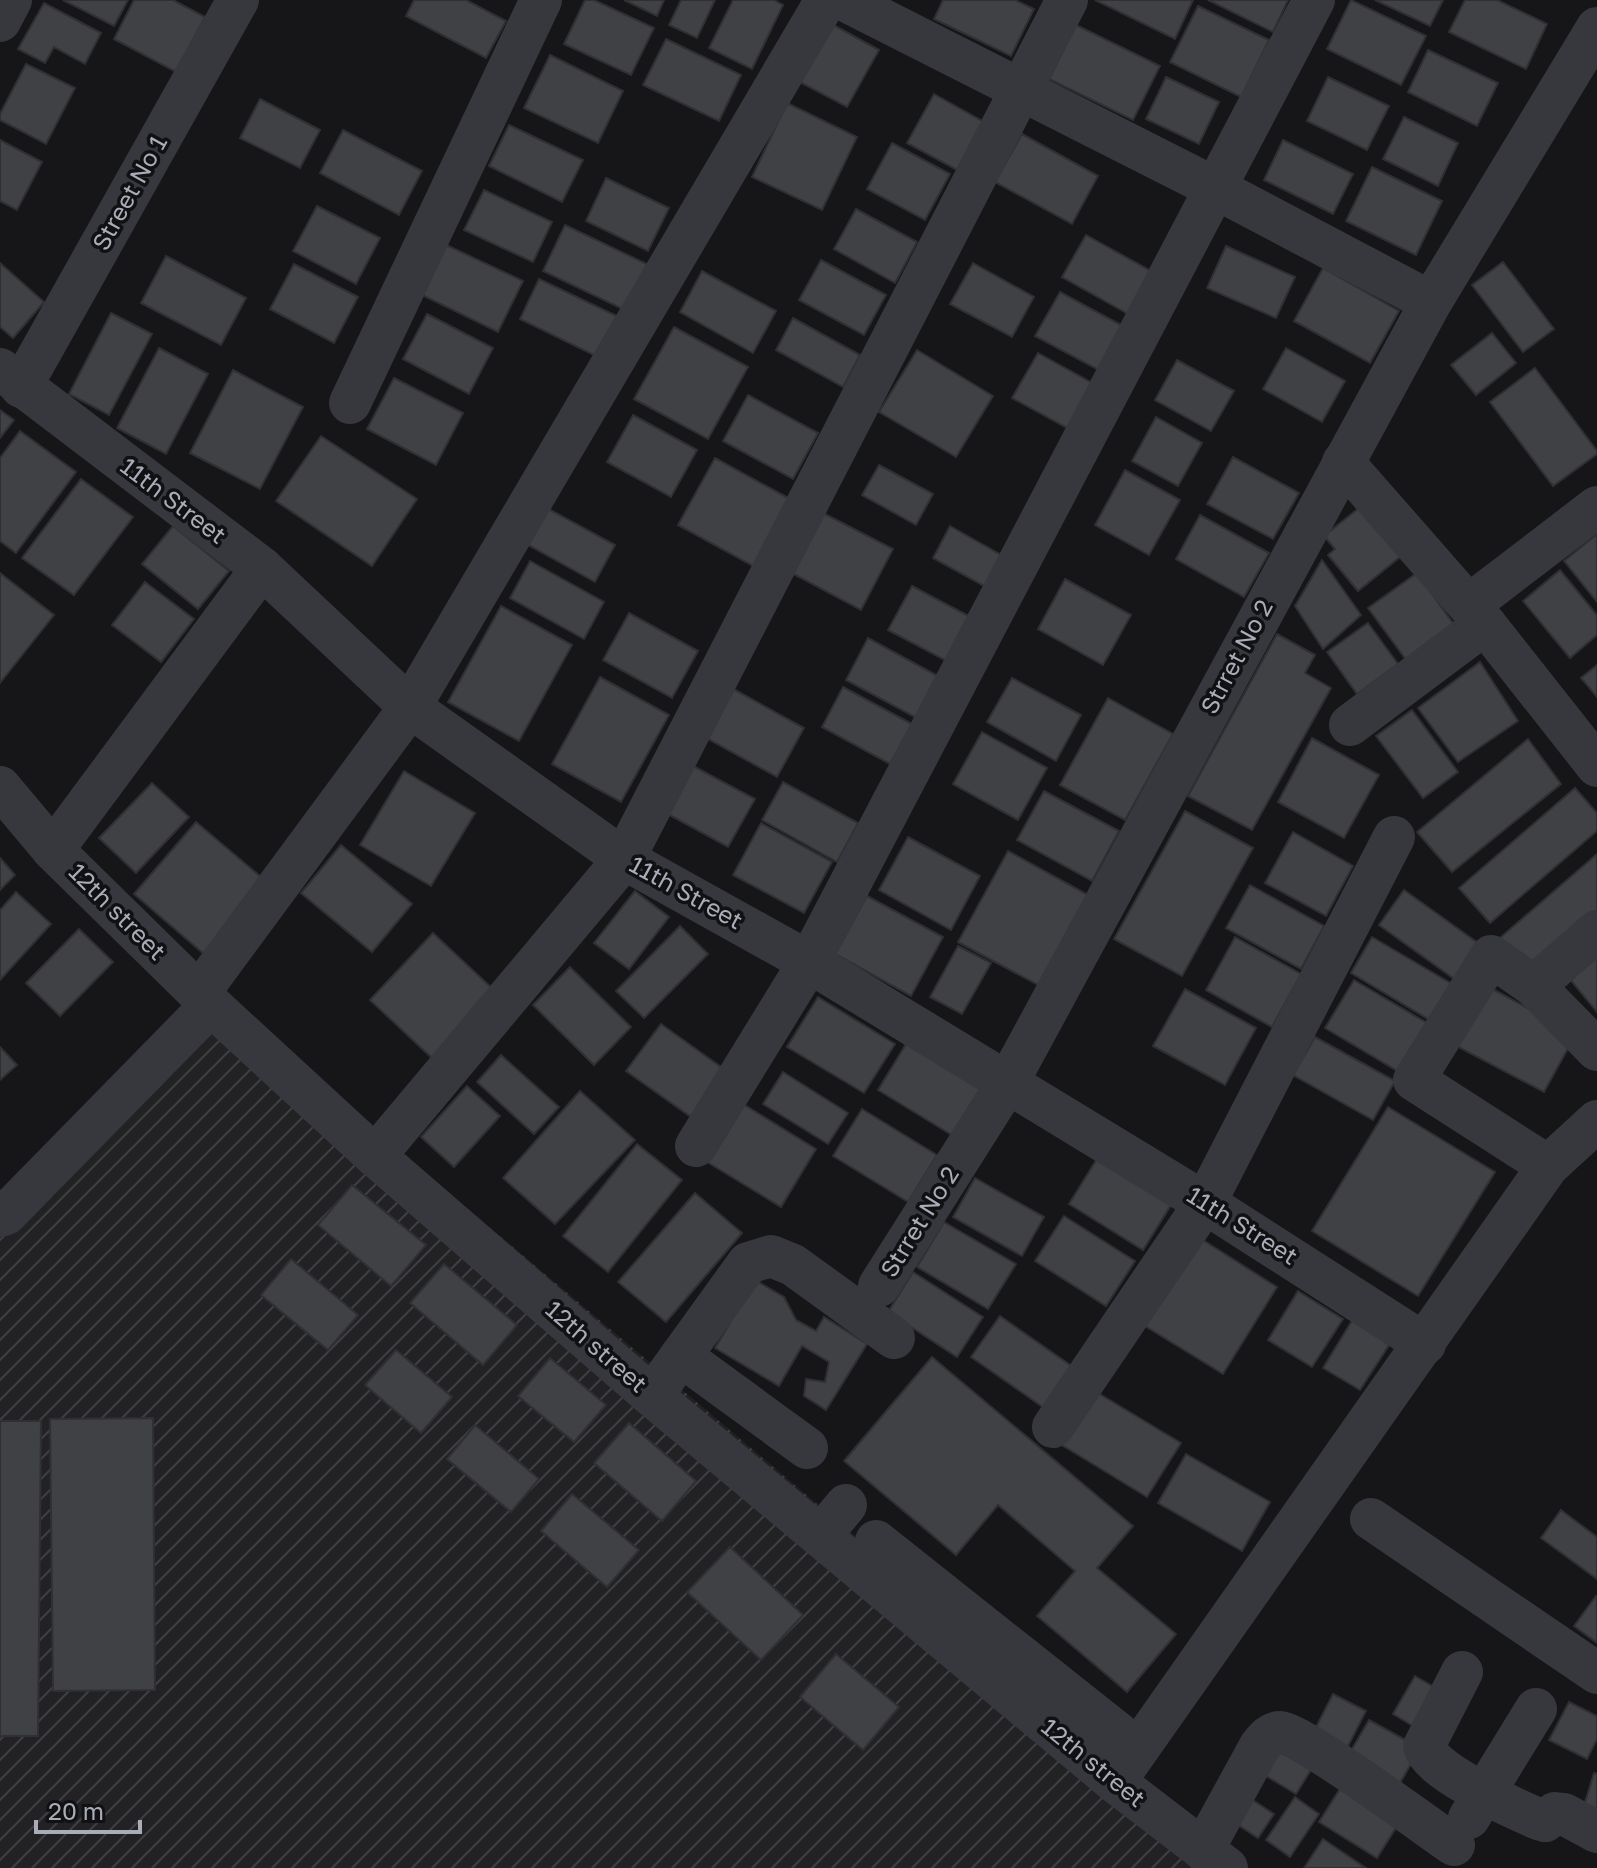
<svg xmlns="http://www.w3.org/2000/svg" width="1597" height="1868" font-family="'Golos Text',sans-serif">
  <style>
    .industrial { fill: url(#industrial-furrows) }
    .building { fill: #404145; stroke: #303034; stroke-width: 2 }
    .lines { fill: none; stroke-linecap: round; stroke-linejoin: round }
    .minor { stroke: #37383d; stroke-width: 42 }
    .labels { text-anchor: middle; stroke-width: 7; stroke-linejoin: round; paint-order: stroke }
    .street-label { font-size: 24px; fill: #a8adb8; stroke: #111113 }
  </style>
  <defs>
    <pattern id="industrial-furrows" width="10" height="10" patternUnits="userSpaceOnUse" patternTransform="scale(2)"><rect width="10" height="10" fill="#222225"/><path d="M-1 1l2-2M0 10L10 0M9 11l2-2" fill="none" stroke="#3f3f43"/></pattern>
  </defs>
  <rect width="100%" height="100%" fill="#161618"/>
  <polygon class="industrial" points="216,996 1248,1868 0,1868 0,1190 53,1197"/>
  <g class="building">
    <polygon points="63,0 128,0 114,26"/>
    <polygon points="134,0 173,0 205,17 176,72 114,39"/>
    <polygon points="414,0 466,0 506,21 486,58 406,16"/>
    <polygon points="585,0 594,0 654,28 631,75 564,44"/>
    <polygon points="624,0 664,0 657,16"/>
    <polygon points="681,0 715,0 697,38 669,25"/>
    <polygon points="733,0 774,0 783,5 752,69 709,48"/>
    <polygon points="943,0 1015,0 1034,9 1011,56 934,19"/>
    <polygon points="1095,0 1193,0 1175,39"/>
    <polygon points="1208,0 1288,0 1273,32"/>
    <polygon points="1351,0 1426,36 1401,85 1327,49"/>
    <polygon points="1375,0 1443,0 1430,26"/>
    <polygon points="1465,0 1497,0 1547,24 1526,69 1449,32"/>
    <polygon points="44,3 101,33 85,64 54,47 45,63 18,49"/>
    <polygon points="1198,6 1269,40 1241,97 1170,62"/>
    <polygon points="828,22 879,50 847,107 796,80"/>
    <polygon points="1076,25 1160,66 1133,120 1049,79"/>
    <polygon points="666,39 741,75 719,121 643,85"/>
    <polygon points="1428,50 1498,83 1477,126 1408,92"/>
    <polygon points="550,55 623,91 598,143 524,108"/>
    <polygon points="26,64 75,88 46,144 0,120 0,114"/>
    <polygon points="1166,77 1219,102 1199,144 1146,119"/>
    <polygon points="1328,77 1389,106 1367,150 1307,121"/>
    <polygon points="934,94 984,122 957,170 907,143"/>
    <polygon points="260,99 320,130 300,168 240,138"/>
    <polygon points="787,103 857,137 822,210 752,177"/>
    <polygon points="1404,117 1458,143 1438,186 1383,159"/>
    <polygon points="509,125 583,160 562,202 489,166"/>
    <polygon points="343,130 422,171 399,215 320,173"/>
    <polygon points="1022,134 1098,176 1072,224 995,182"/>
    <polygon points="0,140 42,162 17,210 0,201"/>
    <polygon points="1283,140 1353,174 1333,214 1264,180"/>
    <polygon points="892,143 950,174 925,220 867,189"/>
    <polygon points="1372,167 1442,201 1416,255 1346,221"/>
    <polygon points="606,178 669,208 648,251 586,221"/>
    <polygon points="484,190 552,222 533,262 464,230"/>
    <polygon points="317,206 380,238 356,284 293,251"/>
    <polygon points="856,209 917,242 895,283 834,249"/>
    <polygon points="565,225 653,267 631,313 543,271"/>
    <polygon points="1086,235 1151,271 1128,314 1062,277"/>
    <polygon points="442,243 523,281 498,332 418,293"/>
    <polygon points="1226,246 1295,277 1276,318 1207,288"/>
    <polygon points="166,256 246,298 221,345 141,303"/>
    <polygon points="821,260 886,295 864,335 799,300"/>
    <polygon points="1503,262 1554,329 1523,352 1472,285"/>
    <polygon points="0,263 44,302 13,338 0,327"/>
    <polygon points="973,263 1034,297 1012,337 950,304"/>
    <polygon points="294,264 358,297 334,343 270,309"/>
    <polygon points="1323,268 1399,311 1370,363 1294,321"/>
    <polygon points="702,271 776,311 753,353 680,312"/>
    <polygon points="539,279 621,318 602,359 520,319"/>
    <polygon points="1060,292 1132,331 1108,375 1035,336"/>
    <polygon points="111,313 152,334 109,415 69,394"/>
    <polygon points="427,314 493,348 469,394 403,359"/>
    <polygon points="793,318 860,355 843,387 776,350"/>
    <polygon points="674,327 748,367 708,439 634,399"/>
    <polygon points="1492,333 1516,363 1476,395 1451,365"/>
    <polygon points="159,348 208,374 166,454 117,428"/>
    <polygon points="1286,348 1345,381 1322,422 1263,389"/>
    <polygon points="917,350 993,396 956,457 879,412"/>
    <polygon points="1038,353 1103,389 1078,434 1012,398"/>
    <polygon points="1177,360 1234,391 1211,431 1155,400"/>
    <polygon points="1535,368 1597,451 1597,454 1553,486 1490,402"/>
    <polygon points="233,370 303,407 260,489 190,453"/>
    <polygon points="394,378 463,413 436,465 367,429"/>
    <polygon points="748,395 818,433 793,479 723,441"/>
    <polygon points="0,410 14,420 0,438"/>
    <polygon points="633,415 697,450 671,497 607,462"/>
    <polygon points="1156,417 1202,443 1178,486 1132,461"/>
    <polygon points="20,431 76,472 16,553 0,541 0,458"/>
    <polygon points="321,436 417,499 372,566 276,501"/>
    <polygon points="1233,457 1299,493 1273,539 1207,504"/>
    <polygon points="715,458 790,499 753,566 678,525"/>
    <polygon points="879,465 933,494 916,525 862,495"/>
    <polygon points="1125,470 1180,500 1149,555 1095,525"/>
    <polygon points="81,479 133,517 74,595 22,558"/>
    <polygon points="543,506 615,545 595,582 523,542"/>
    <polygon points="1359,508 1400,557 1358,591 1328,555 1335,549 1324,536"/>
    <polygon points="819,511 893,549 861,610 788,571"/>
    <polygon points="1200,515 1269,553 1244,597 1176,559"/>
    <polygon points="173,526 229,571 198,609 142,564"/>
    <polygon points="950,526 1010,560 993,591 933,558"/>
    <polygon points="1597,534 1597,602 1564,561"/>
    <polygon points="1322,560 1361,615 1323,649 1295,606"/>
    <polygon points="530,561 604,602 584,639 510,598"/>
    <polygon points="1560,570 1597,615 1597,635 1570,658 1523,601"/>
    <polygon points="0,573 54,615 0,683"/>
    <polygon points="1417,573 1455,626 1407,661 1368,608"/>
    <polygon points="1065,579 1131,615 1103,665 1038,629"/>
    <polygon points="145,582 194,619 161,662 112,625"/>
    <polygon points="912,586 978,621 954,665 888,630"/>
    <polygon points="501,606 572,645 519,741 448,702"/>
    <polygon points="629,613 698,651 672,698 603,660"/>
    <polygon points="1368,623 1398,664 1357,694 1327,652"/>
    <polygon points="1277,634 1315,655 1305,673 1331,688 1252,830 1188,796"/>
    <polygon points="868,638 947,681 924,722 846,680"/>
    <polygon points="1480,662 1518,721 1458,762 1418,708"/>
    <polygon points="1597,665 1597,697 1581,678"/>
    <polygon points="600,677 669,715 621,802 552,764"/>
    <polygon points="1012,678 1081,715 1056,761 987,722"/>
    <polygon points="728,686 804,728 777,777 701,735"/>
    <polygon points="843,687 912,724 890,764 822,727"/>
    <polygon points="1108,698 1173,734 1125,820 1060,785"/>
    <polygon points="1412,710 1458,772 1423,798 1376,736"/>
    <polygon points="982,732 1047,768 1018,820 953,784"/>
    <polygon points="1312,738 1379,775 1344,838 1278,802"/>
    <polygon points="1528,739 1561,784 1452,872 1417,832"/>
    <polygon points="693,766 755,799 728,847 666,813"/>
    <polygon points="404,771 475,813 431,886 360,845"/>
    <polygon points="783,782 858,823 837,862 762,820"/>
    <polygon points="152,783 189,817 136,873 99,838"/>
    <polygon points="1575,788 1597,813 1597,831 1490,923 1459,888"/>
    <polygon points="1044,791 1119,831 1092,881 1017,840"/>
    <polygon points="1185,811 1253,848 1182,976 1114,939"/>
    <polygon points="196,822 267,882 204,954 134,894"/>
    <polygon points="761,823 832,862 804,913 733,875"/>
    <polygon points="1293,832 1353,866 1326,916 1265,883"/>
    <polygon points="908,837 980,876 951,930 879,890"/>
    <polygon points="341,845 412,904 372,952 301,893"/>
    <polygon points="1008,851 1088,895 1038,985 958,942"/>
    <polygon points="1597,854 1597,915 1524,978 1494,943"/>
    <polygon points="0,858 15,875 0,890"/>
    <polygon points="1250,885 1324,926 1301,969 1226,928"/>
    <polygon points="1404,890 1485,948 1460,983 1379,925"/>
    <polygon points="635,891 669,917 629,969 594,943"/>
    <polygon points="16,892 51,924 0,980 0,910"/>
    <polygon points="867,896 943,937 911,996 835,954"/>
    <polygon points="680,926 708,954 644,1018 616,991"/>
    <polygon points="79,929 113,962 60,1016 26,983"/>
    <polygon points="433,933 495,991 432,1058 370,1000"/>
    <polygon points="1235,937 1301,974 1272,1027 1206,990"/>
    <polygon points="1372,937 1459,988 1438,1025 1351,973"/>
    <polygon points="958,946 991,963 962,1014 930,997"/>
    <polygon points="1597,946 1597,1012 1564,972"/>
    <polygon points="570,967 631,1027 594,1065 533,1005"/>
    <polygon points="1354,980 1434,1027 1406,1076 1325,1028"/>
    <polygon points="1483,984 1576,1034 1544,1092 1451,1043"/>
    <polygon points="1185,989 1256,1028 1225,1085 1153,1046"/>
    <polygon points="818,997 895,1044 864,1093 787,1047"/>
    <polygon points="661,1024 728,1072 694,1119 626,1071"/>
    <polygon points="1315,1037 1395,1081 1373,1120 1293,1075"/>
    <polygon points="906,1044 984,1091 955,1137 878,1090"/>
    <polygon points="0,1047 17,1065 0,1080"/>
    <polygon points="501,1055 559,1107 534,1134 477,1082"/>
    <polygon points="783,1072 848,1113 828,1144 763,1104"/>
    <polygon points="467,1086 500,1116 454,1167 421,1137"/>
    <polygon points="580,1091 635,1140 555,1224 503,1178"/>
    <polygon points="743,1104 816,1149 781,1207 707,1162"/>
    <polygon points="1388,1107 1495,1172 1418,1296 1312,1231"/>
    <polygon points="862,1109 937,1155 908,1202 833,1156"/>
    <polygon points="637,1144 682,1180 608,1272 563,1236"/>
    <polygon points="1097,1159 1171,1205 1143,1250 1069,1204"/>
    <polygon points="975,1178 1044,1217 1022,1256 953,1217"/>
    <polygon points="352,1185 426,1245 391,1286 318,1225"/>
    <polygon points="695,1193 742,1233 666,1322 618,1282"/>
    <polygon points="1064,1216 1135,1261 1106,1306 1035,1261"/>
    <polygon points="944,1222 1016,1264 988,1309 917,1267"/>
    <polygon points="1195,1235 1277,1287 1223,1374 1140,1323"/>
    <polygon points="291,1259 358,1315 328,1350 261,1295"/>
    <polygon points="444,1264 517,1325 483,1365 410,1303"/>
    <polygon points="913,1272 983,1317 957,1357 888,1312"/>
    <polygon points="755,1280 784,1297 796,1320 816,1331 824,1317 867,1344 826,1410 804,1396 806,1379 825,1382 829,1362 802,1346 779,1386 715,1348"/>
    <polygon points="1298,1291 1343,1319 1312,1367 1268,1340"/>
    <polygon points="1000,1316 1076,1369 1047,1410 971,1357"/>
    <polygon points="1353,1319 1391,1342 1360,1390 1323,1368"/>
    <polygon points="396,1350 452,1397 421,1433 365,1385"/>
    <polygon points="932,1357 1133,1526 1097,1568 1176,1634 1127,1692 1037,1616 1075,1571 998,1505 956,1555 844,1461"/>
    <polygon points="550,1358 606,1405 574,1442 518,1396"/>
    <polygon points="1093,1390 1181,1443 1147,1497 1060,1444"/>
    <polygon points="153,1418 155,1690 53,1691 50,1419"/>
    <polygon points="0,1421 41,1421 38,1736 0,1736"/>
    <polygon points="629,1423 696,1481 662,1521 594,1463"/>
    <polygon points="475,1425 539,1479 511,1512 447,1459"/>
    <polygon points="1186,1454 1270,1502 1242,1551 1158,1503"/>
    <polygon points="572,1494 639,1550 607,1587 541,1531"/>
    <polygon points="1561,1510 1597,1537 1597,1579 1541,1538"/>
    <polygon points="730,1547 803,1615 761,1660 687,1592"/>
    <polygon points="1596,1596 1597,1596 1597,1643 1574,1626"/>
    <polygon points="836,1654 899,1707 863,1750 800,1697"/>
    <polygon points="1415,1676 1446,1694 1423,1732 1393,1714"/>
    <polygon points="1333,1694 1366,1711 1345,1752 1312,1735"/>
    <polygon points="1569,1702 1597,1716 1597,1739 1587,1759 1549,1740"/>
    <polygon points="1369,1720 1420,1748 1396,1790 1345,1761"/>
    <polygon points="1284,1736 1319,1757 1296,1794 1261,1773"/>
    <polygon points="1594,1773 1597,1774 1597,1813 1583,1809"/>
    <polygon points="1345,1781 1402,1818 1377,1858 1319,1822"/>
    <polygon points="1245,1795 1274,1814 1258,1838 1229,1819"/>
    <polygon points="1295,1797 1319,1814 1290,1857 1266,1840"/>
    <polygon points="1323,1839 1366,1868 1304,1868"/>
  </g>
  <g class="lines">
    <g class="minor">
      <polyline points="844,0 1215,188 1431,302"/>
      <polyline points="0,21 11,0"/>
      <polyline points="0,369 262,568 410,707 624,859 809,962 1205,1203 1425,1344"/>
      <polyline points="21,387 238,0"/>
      <polyline points="350,403 541,0"/>
      <polyline points="1343,462 1485,624 1597,766"/>
      <polyline points="1469,605 1597,507"/>
      <polyline points="1350,725 1485,624"/>
      <polyline points="0,787 53,850 211,1005 375,1156 652,1396 820,1536 1115,1782 1227,1868"/>
      <polyline points="53,850 262,568"/>
      <polyline points="1534,986 1597,931"/>
      <polyline points="199,993 410,707 826,0"/>
      <polyline points="696,1146 809,962 1314,0"/>
      <polyline points="375,1156 624,859 1067,0"/>
      <polyline points="1548,1166 1414,1080 1491,956 1534,986 1597,1050"/>
      <polyline points="0,1216 6,1214 211,1005"/>
      <polyline points="879,1286 1008,1082 1431,302 1597,28"/>
      <polyline points="681,1356 807,1448"/>
      <polyline points="652,1396 748,1263 771,1256 793,1265 894,1338"/>
      <polyline points="1053,1427 1205,1203 1394,837"/>
      <polyline points="1371,1519 1597,1673"/>
      <polyline points="820,1536 846,1505"/>
      <polyline points="876,1541 1138,1749"/>
      <path d="M 1462,1672 L 1424,1746 C 1430,1772 1512,1807 1538,1819 L 1545,1821 L 1555,1813 L 1564,1814 L 1597,1832"/>
      <polyline points="1115,1782 1548,1166 1597,1121"/>
      <polyline points="1469,1818 1536,1709"/>
      <path d="M 1203,1850 L 1260,1746 C 1265,1740 1271,1732 1280,1732 C 1299,1732 1429,1828 1454,1845"/>
    </g>
  </g>
  <g class="labels">
    <g class="street-label">
      <text transform="translate(130 193) rotate(-61)" y="8">Street No 1</text>
      <text transform="translate(173 501) rotate(37)" y="8">11th Street</text>
      <text transform="translate(1237 657) rotate(-62)" y="8">Strret No 2</text>
      <text transform="translate(686 893) rotate(29)" y="8">11th Street</text>
      <text transform="translate(117 912) rotate(45)" y="8">12th street</text>
      <text transform="translate(920 1222) rotate(-58)" y="8">Strret No 2</text>
      <text transform="translate(1242 1226) rotate(32)" y="8">11th Street</text>
      <text transform="translate(596 1347) rotate(41)" y="8">12th street</text>
      <text transform="translate(1093 1763) rotate(39)" y="8">12th street</text>
    </g>
  </g>
  <path d="M36 1820v12h104v-12" fill="none" stroke="#a8adb8" stroke-width="4"/>
  <text x="48" y="1820" font-size="24" fill="#a8adb8" stroke="#111113" stroke-width="6" paint-order="stroke">20 m</text>
</svg>
